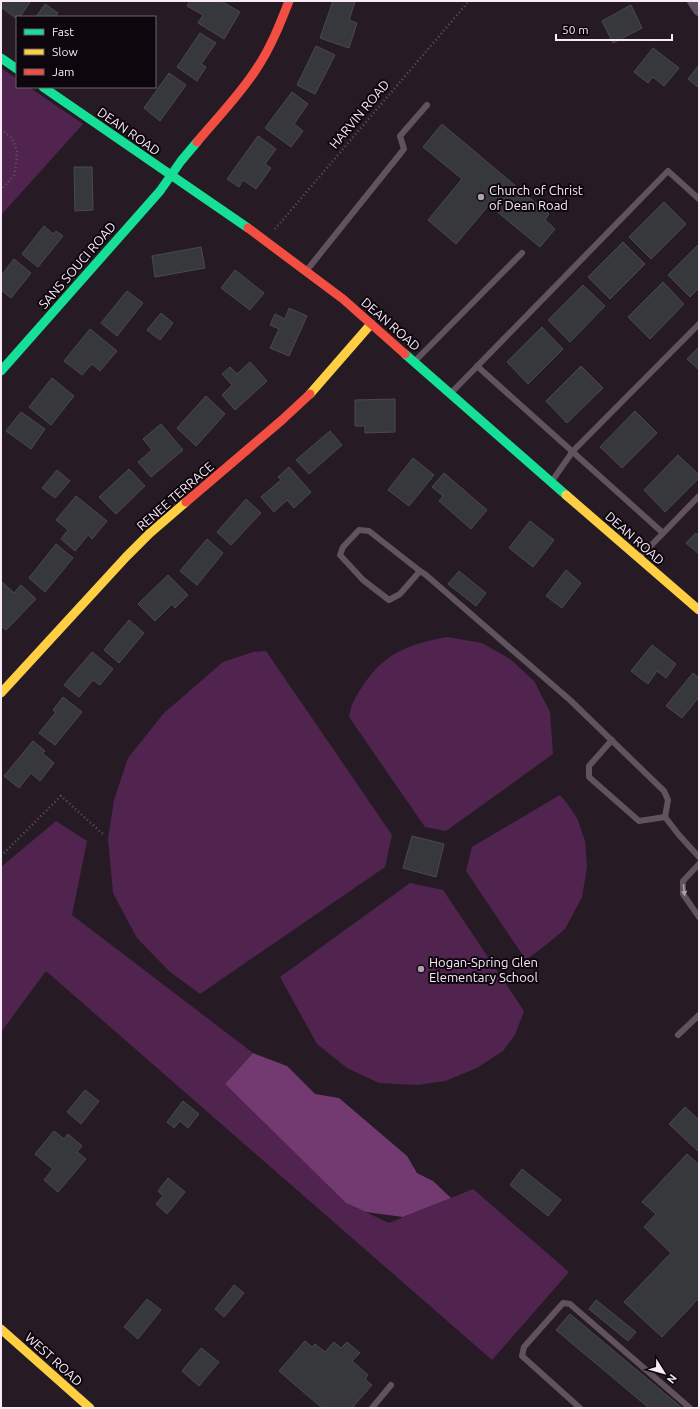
<svg xmlns="http://www.w3.org/2000/svg" width="700" height="1409" font-family="Ubuntu,sans-serif">
  <style>
    .green { fill: #50244f }
    .water { fill: #733a71 }
    .building { fill: #37383c; stroke: #484a4e }
    .lines { fill: none; stroke-linecap: round; stroke-linejoin: round }
    .path { stroke: #5f545f; stroke-width: 2.5; stroke-dasharray: 1 3; stroke-linecap: butt }
    .lane { stroke: #615260; stroke-width: 6 }
    .street { stroke: #615260; stroke-width: 12 }
    .fast { stroke: #16e098; stroke-width: 9 }
    .slow { stroke: #ffcf43; stroke-width: 9 }
    .jam { stroke: #f24e42; stroke-width: 9 }
    .oneway { fill: #ac9eac }
    .poi-dot { fill: #aea2ae; stroke: #0e060d; stroke-width: 1.5 }
    .labels { text-anchor: middle; stroke-width: 4; stroke-linejoin: round; paint-order: stroke }
    .street-label { font-size: 13px; fill: #f8eaf7; stroke: #0e060d }
    .poi-label { font-size: 13px; fill: #f8eaf7; stroke: #0e060d; text-anchor: start }
  </style>
  <rect width="100%" height="100%" fill="#261b25"/>
  <g class="green">
    <polygon points="1,68 17,79 17,87 29,87 83,124 1,215"/>
    <path d="M 447,637 L 482,643 L 510,659 L 534,681 L 550,712 L 553,754 L 446,831 L 425,827 L 349,717 C 351,704 355,698 362,687 C 384,653 409,644 447,637 Z"/>
    <polygon points="266,651 392,835 385,867 200,994 169,971 137,938 113,893 108,839 114,800 128,758 164,713 223,662 253,652"/>
    <polygon points="560,795 566,802 577,818 585,841 587,867 582,897 565,929 547,944 526,960 466,871 472,847"/>
    <polygon points="56,821 87,841 72,915 253,1053 225,1084 346,1203 389,1223 473,1189 569,1272 492,1360 46,971 1,1032 1,867"/>
    <polygon points="410,883 443,890 524,1011 515,1035 503,1051 477,1068 445,1081 417,1085 379,1083 347,1068 317,1044 280,977"/>
  </g>
  <polygon class="water" points="253,1053 287,1066 315,1094 339,1098 407,1156 417,1173 433,1181 451,1198 403,1217 366,1212 346,1203 225,1084"/>
  <g class="building">
    <polygon points="1,1 28,1 30,2 20,17 17,17 17,19 1,7"/>
    <polygon points="190,1 221,1 240,12 224,39 198,23 203,15 187,6"/>
    <polygon points="333,1 350,1 355,2 349,20 357,23 349,48 320,38"/>
    <polygon points="45,4 58,13 55,17 36,17"/>
    <polygon points="631,5 642,28 613,43 602,21"/>
    <polygon points="200,33 216,43 201,64 206,67 197,81 177,67"/>
    <polygon points="316,46 335,55 315,94 297,85"/>
    <polygon points="653,48 679,68 664,86 653,77 648,83 634,72"/>
    <polygon points="699,65 699,88 688,79"/>
    <polygon points="169,73 186,85 160,121 144,108"/>
    <polygon points="292,92 308,104 294,124 303,131 291,147 265,128"/>
    <polygon points="442,124 549,214 545,220 555,229 540,247 489,205 456,244 428,220 462,179 423,147"/>
    <polygon points="258,136 276,149 265,164 271,168 256,189 243,180 239,187 227,179"/>
    <polygon points="74,167 92,167 93,210 75,211"/>
    <polygon points="664,202 686,224 651,259 629,237"/>
    <polygon points="44,226 53,234 56,231 63,236 38,267 22,254"/>
    <polygon points="623,242 645,264 610,299 588,277"/>
    <polygon points="699,244 699,288 690,297 668,275"/>
    <polygon points="201,247 205,268 155,277 152,256"/>
    <polygon points="14,259 31,273 11,298 1,290 1,276"/>
    <polygon points="235,270 264,293 250,310 221,288"/>
    <polygon points="663,282 684,304 650,339 628,317"/>
    <polygon points="583,285 605,306 570,342 548,320"/>
    <polygon points="127,291 143,303 117,336 101,323"/>
    <polygon points="289,308 307,316 289,356 270,348 279,329 270,325 275,314 285,319"/>
    <polygon points="161,313 173,323 160,340 147,330"/>
    <polygon points="542,327 563,349 528,384 507,362"/>
    <polygon points="90,329 117,351 100,371 92,364 82,375 64,361"/>
    <polygon points="699,347 699,370 687,359"/>
    <polygon points="250,362 267,381 235,410 222,395 232,385 222,374 230,367 237,374"/>
    <polygon points="581,366 603,388 567,423 546,401"/>
    <polygon points="52,378 74,396 51,425 29,407"/>
    <polygon points="206,396 225,414 196,446 177,428"/>
    <polygon points="395,399 395,432 365,433 365,426 355,426 355,400"/>
    <polygon points="635,411 657,433 622,468 600,447"/>
    <polygon points="21,412 45,429 31,449 6,431"/>
    <polygon points="161,424 183,450 151,477 138,462 152,450 143,439"/>
    <polygon points="330,431 342,445 309,474 296,460"/>
    <polygon points="678,455 699,475 699,478 665,512 644,490"/>
    <polygon points="413,458 434,475 409,506 388,490"/>
    <polygon points="289,467 311,492 294,508 287,500 274,512 261,497 281,480 278,477"/>
    <polygon points="129,469 145,486 116,514 99,497"/>
    <polygon points="57,470 70,481 55,498 42,488"/>
    <polygon points="444,473 487,510 471,529 439,501 443,496 432,487"/>
    <polygon points="76,496 107,521 92,539 88,535 75,551 61,539 68,530 56,520"/>
    <polygon points="246,499 261,513 231,545 217,532"/>
    <polygon points="530,521 554,540 533,567 509,548"/>
    <polygon points="696,533 699,536 699,554 686,543"/>
    <polygon points="207,539 223,553 197,585 180,571"/>
    <polygon points="56,544 73,558 45,592 29,578"/>
    <polygon points="566,570 581,583 562,608 546,596"/>
    <polygon points="459,571 486,593 476,606 448,584"/>
    <polygon points="168,575 188,595 175,608 172,604 155,621 138,604"/>
    <polygon points="1,582 2,582 14,593 21,585 36,599 6,630 1,626 1,607 2,606 1,604"/>
    <polygon points="129,620 144,633 119,663 104,650"/>
    <polygon points="652,645 676,664 666,678 657,671 648,684 631,671"/>
    <polygon points="92,652 113,669 100,685 93,680 79,697 64,685"/>
    <polygon points="693,673 699,678 699,697 682,718 666,706"/>
    <polygon points="63,697 82,712 55,745 39,733 56,712 53,710"/>
    <polygon points="33,741 45,751 42,753 54,763 40,781 31,773 19,788 4,776"/>
    <polygon points="412,836 444,844 436,877 403,868"/>
    <polygon points="85,1090 99,1101 81,1124 67,1112"/>
    <polygon points="183,1101 199,1114 188,1128 180,1121 174,1128 167,1122"/>
    <polygon points="685,1107 699,1120 699,1152 669,1124"/>
    <polygon points="54,1131 64,1139 68,1134 82,1146 77,1152 86,1159 58,1192 44,1180 53,1169 35,1154"/>
    <polygon points="687,1154 699,1165 699,1298 662,1337 624,1302 671,1253 644,1227 656,1214 642,1202"/>
    <polygon points="522,1169 561,1200 548,1216 510,1185"/>
    <polygon points="168,1178 185,1192 167,1214 156,1204 163,1196 158,1191"/>
    <polygon points="234,1285 244,1293 224,1317 215,1309"/>
    <polygon points="147,1299 161,1310 138,1339 124,1327"/>
    <polygon points="596,1300 636,1332 628,1341 589,1309"/>
    <polygon points="570,1314 682,1408 649,1408 556,1330"/>
    <polygon points="305,1341 312,1347 315,1344 325,1352 334,1342 341,1348 347,1342 360,1353 352,1361 368,1375 365,1379 372,1385 352,1408 322,1408 279,1371"/>
    <polygon points="201,1348 219,1362 199,1386 182,1371"/>
  </g>
  <g class="lines">
    <g class="path">
      <polyline points="1,129 12,138 17,152 16,165 14,175 1,190"/>
      <polyline points="275,229 469,1"/>
      <polyline points="1,856 61,796 103,834"/>
    </g>
    <g class="lane">
      <polyline points="307,270 404,149 400,136 427,105"/>
      <polyline points="415,361 522,253"/>
      <polyline points="477,366 663,533"/>
      <polyline points="451,393 668,171 699,199"/>
      <polyline points="552,481 573,451 699,324"/>
      <polyline points="639,558 699,496"/>
      <polyline points="420,571 400,594 389,600 363,580 340,555 343,547 359,530 369,531 420,571 426,575 570,700 664,791 668,800 665,817 679,835 699,857"/>
      <polyline points="612,740 589,766 589,777 639,821 665,817"/>
      <polyline points="699,864 683,881 683,894 699,917"/>
      <polyline points="678,1035 699,1015"/>
      <polyline points="372,1408 391,1385"/>
      <polyline points="580,1408 522,1356 524,1347 563,1303 570,1304 690,1408"/>
    </g>
    <polyline class="street" points="693,1 699,10"/>
    <g class="fast">
      <polyline points="1,58 17,69"/>
      <polyline points="43,87 248,228"/>
      <polyline points="405,354 566,495"/>
      <polyline points="1,371 160,191 181,161 197,142"/>
    </g>
    <g class="slow">
      <polyline points="310,394 371,324"/>
      <polyline points="566,495 699,610"/>
      <polyline points="1,693 126,557 150,533 186,502"/>
      <polyline points="1,1329 90,1408"/>
    </g>
    <g class="jam">
      <path d="M 197,142 C 217,118 240,95 257,68 C 271,47 280,24 289,1"/>
      <polyline points="248,228 343,299 405,354"/>
      <polyline points="186,502 282,420 310,394"/>
    </g>
  </g>
  <defs><path id="oneway-solid" d="M-6-.8H1V-3.2L6.5 0L1 3.2V.8H-6Z"/></defs>
  <use class="oneway" href="#oneway-solid" transform="translate(684 890) rotate(83)"/>
  <g class="poi-dot">
    <circle cx="481" cy="197" r="4"/>
    <circle cx="421" cy="969" r="4"/>
  </g>
  <g class="labels">
    <g class="street-label">
      <text transform="translate(359 114) rotate(-50)" y="5">HARVIN ROAD</text>
      <text transform="translate(129 131) rotate(35)" y="5">DEAN ROAD</text>
      <text transform="translate(77 265) rotate(-49)" y="5">SANS SOUCI ROAD</text>
      <text transform="translate(391 324) rotate(41)" y="5">DEAN ROAD</text>
      <text transform="translate(175 496) rotate(-41)" y="5">RENEE TERRACE</text>
      <text transform="translate(635 538) rotate(41)" y="5">DEAN ROAD</text>
      <text transform="translate(54 1359) rotate(42)" y="5">WEST ROAD</text>
    </g>
    <g class="poi-label">
      <text x="489" y="195">Church of Christ<tspan x="489" dy="15">of Dean Road</tspan></text>
      <text x="429" y="967">Hogan-Spring Glen<tspan x="429" dy="15">Elementary School</tspan></text>
    </g>
  </g>
  <rect width="700" height="1409" fill="none" stroke="#f8eaf7" stroke-width="4"/>
  <rect x="16" y="16" width="140" height="72" fill="#0e060d" stroke="#6c616b"/>
  <rect x="24" y="29" width="20" height="6" fill="#16e098" stroke="#6c616b"/>
  <text x="52" y="36" font-size="12" fill="#f8eaf7">Fast</text>
  <rect x="24" y="49" width="20" height="6" fill="#ffcf43" stroke="#6c616b"/>
  <text x="52" y="56" font-size="12" fill="#f8eaf7">Slow</text>
  <rect x="24" y="69" width="20" height="6" fill="#f24e42" stroke="#6c616b"/>
  <text x="52" y="76" font-size="12" fill="#f8eaf7">Jam</text>
  <g transform="translate(664 1373) rotate(127)" stroke="#0e060d" stroke-width="3" paint-order="stroke">
  <path d="M0-3L7 15L0 10L-7 15Z" fill="#f8eaf7"/>
  <text y="-6" font-size="11" font-weight="bold" text-anchor="middle" fill="#f8eaf7">N</text>
  </g>
  <path d="M556 34v6h116v-6" fill="none" stroke="#f8eaf7" stroke-width="2"/>
  <text x="562" y="34" font-size="12" fill="#f8eaf7" stroke="#0e060d" stroke-width="3" paint-order="stroke">50 m</text>
</svg>
